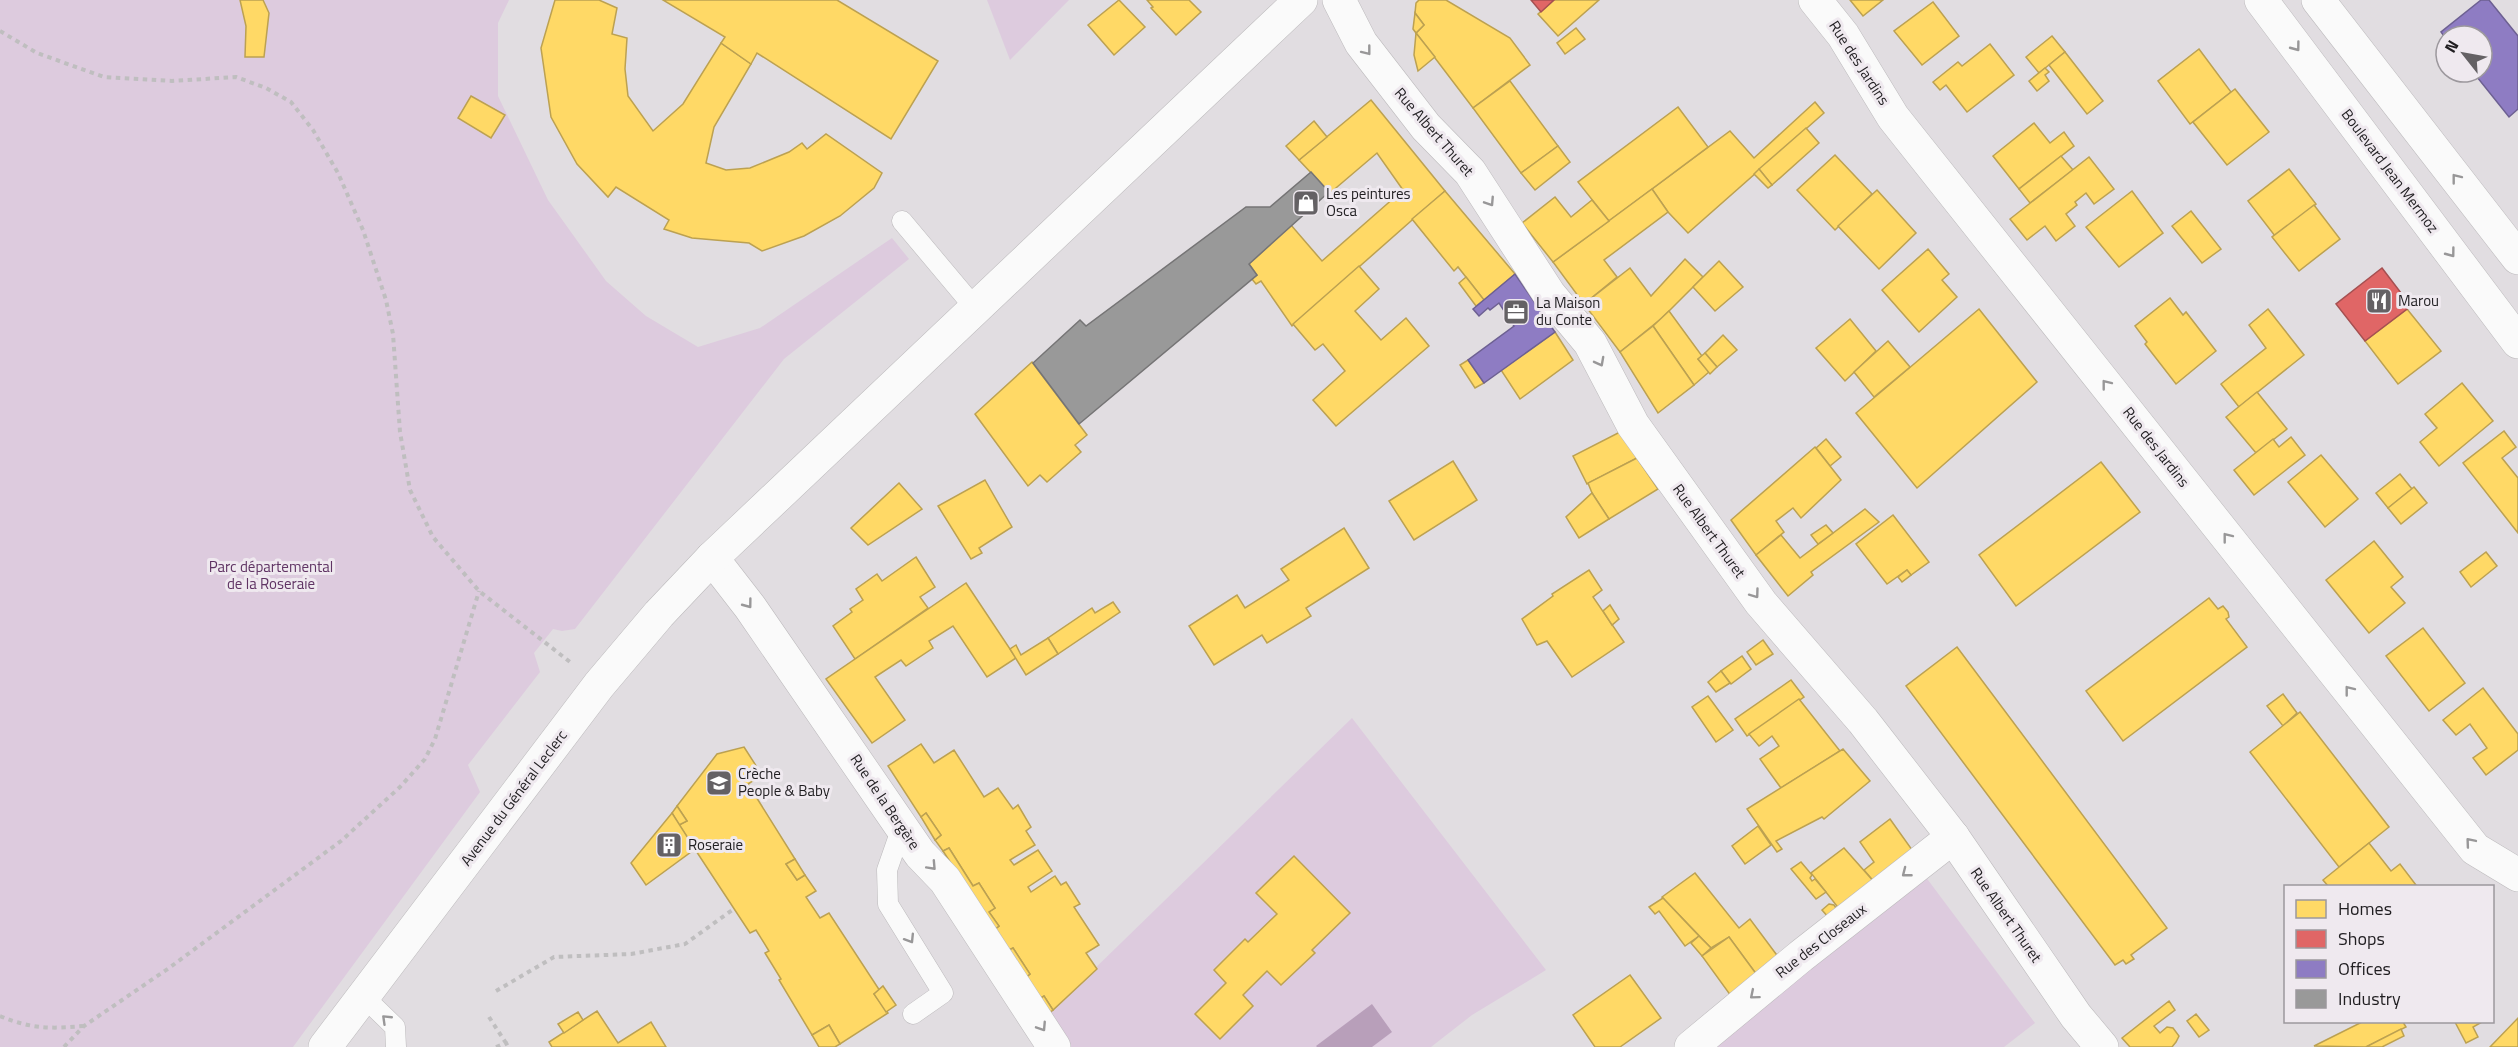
<svg xmlns="http://www.w3.org/2000/svg" width="2518" height="1047" font-family="'Titillium Web',sans-serif">
  <style>
    .green { fill: #ddcbde }
    .water { fill: #b89fba }
    .homes { fill: #ffd966; stroke: #bca151; stroke-width: 1.5 }
    .shops { fill: #e06666; stroke: #a65051; stroke-width: 1.5 }
    .offices { fill: #8e7cc3; stroke: #6d6092; stroke-width: 1.5 }
    .industry { fill: #999; stroke: #757475; stroke-width: 1.5 }
    .lines { fill: none; stroke-linecap: round; stroke-linejoin: round }
    .service-casing { stroke: #bcbabc; stroke-width: 21 }
    .minor-casing { stroke: #bcbabc; stroke-width: 34 }
    .secondary-casing { stroke: #bcbabc; stroke-width: 34 }
    .path { stroke: #bfbebf; stroke-width: 4; stroke-dasharray: 4.5 4.5; stroke-linecap: butt }
    .service { stroke: #fafafa; stroke-width: 20 }
    .minor { stroke: #fafafa; stroke-width: 33 }
    .secondary { stroke: #fafafa; stroke-width: 33 }
    .oneway { stroke: #989798 }
    .labels { text-anchor: middle; stroke-width: 6; stroke-linejoin: round; paint-order: stroke }
    .street-label { font-size: 15px; fill: #201e21; stroke: #efe9ef }
    .poi-label { font-size: 15px; fill: #201e21; stroke: #efe9ef; text-anchor: start }
    .park-label { font-size: 15px; fill: #603464; stroke: #efe9ef }
  </style>
  <rect width="100%" height="100%" fill="#e1dde1"/>
  <g class="green">
    <polygon points="0,0 509,0 498,23 498,96 548,200 606,281 646,316 698,347 760,328 892,238 909,259 784,359 575,629 562,631 553,629 534,653 540,672 468,765 480,792 293,1047 0,1047"/>
    <polygon points="987,0 1069,0 1010,60"/>
    <polygon points="1352,718 1546,970 1472,1015 1431,1047 1069,1047 1048,1014"/>
    <polygon points="1925,876 2035,1023 2004,1047 1713,1047"/>
  </g>
  <polygon class="water" points="1372,1004 1392,1032 1372,1047 1317,1047 1316,1046"/>
  <g class="homes">
    <polygon points="240,0 263,0 269,13 264,57 245,57 246,26"/>
    <polygon points="555,0 599,0 617,8 612,34 627,38 625,69 628,96 653,131 683,104 721,43 751,64 714,127 706,163 726,170 750,168 789,152 802,143 807,149 826,134 882,173 874,188 840,216 804,236 762,251 749,243 692,238 664,229 669,220 616,187 608,197 577,164 551,117 541,48"/>
    <polygon points="663,0 837,0 938,61 891,139 757,53 751,64 721,43 725,37"/>
    <polygon points="1119,0 1145,27 1114,55 1088,25"/>
    <polygon points="1147,0 1189,0 1201,12 1176,35 1151,8 1153,7"/>
    <polygon points="1419,0 1446,0 1510,38 1530,65 1473,108 1416,33 1424,25 1415,13 1416,3"/>
    <polygon points="1554,0 1599,0 1558,36 1538,14"/>
    <polygon points="1850,0 1883,0 1863,16"/>
    <polygon points="1933,2 1959,36 1922,65 1894,31"/>
    <polygon points="1415,13 1424,25 1416,33 1413,29"/>
    <polygon points="1576,28 1585,39 1565,54 1557,43"/>
    <polygon points="1416,33 1435,57 1418,71 1414,55"/>
    <polygon points="2052,36 2065,52 2039,73 2026,57"/>
    <polygon points="1990,44 2014,75 1967,112 1946,85 1940,90 1933,82 1958,62 1962,66"/>
    <polygon points="2199,49 2231,92 2190,124 2158,81"/>
    <polygon points="2065,52 2103,101 2087,114 2049,65"/>
    <polygon points="2045,68 2049,72 2045,75 2049,81 2037,91 2029,81"/>
    <polygon points="1510,81 1558,146 1521,173 1473,108"/>
    <polygon points="2235,89 2269,132 2227,165 2193,122"/>
    <polygon points="471,96 505,115 491,138 458,118"/>
    <polygon points="1371,100 1445,191 1292,326 1261,281 1256,284 1252,279 1257,275 1249,264 1291,225 1322,261 1403,190 1377,153 1330,193 1299,160"/>
    <polygon points="1815,102 1824,113 1688,233 1668,212 1652,189 1730,131 1754,158"/>
    <polygon points="1678,107 1708,147 1609,221 1578,182"/>
    <polygon points="1314,121 1327,137 1299,160 1286,146"/>
    <polygon points="2034,123 2050,143 2064,132 2074,146 2019,189 1993,156"/>
    <polygon points="1806,128 1819,143 1772,185 1759,169"/>
    <polygon points="1558,146 1570,162 1535,190 1521,173"/>
    <polygon points="1835,155 1872,194 1835,230 1797,190"/>
    <polygon points="2061,156 2073,170 2030,203 2019,189"/>
    <polygon points="2089,157 2114,189 2094,204 2086,193 2075,202 2077,205 2066,214 2075,226 2056,241 2045,226 2027,240 2010,219"/>
    <polygon points="1759,169 1772,185 1768,188 1754,174"/>
    <polygon points="2289,169 2316,204 2275,236 2248,201"/>
    <polygon points="1652,189 1668,212 1604,260 1617,277 1584,304 1553,262"/>
    <polygon points="1877,190 1916,233 1879,269 1838,226"/>
    <polygon points="1445,191 1515,274 1484,300 1458,267 1454,271 1412,219"/>
    <polygon points="2132,191 2163,233 2119,267 2086,227"/>
    <polygon points="1555,197 1571,217 1592,200 1609,221 1553,262 1522,223"/>
    <polygon points="2314,205 2340,239 2299,271 2272,237"/>
    <polygon points="2191,211 2221,249 2202,263 2172,226"/>
    <polygon points="1928,249 1949,274 1942,280 1957,297 1919,332 1882,290"/>
    <polygon points="1685,259 1703,277 1662,318 1620,352 1584,304 1630,268 1651,296"/>
    <polygon points="1719,261 1743,287 1715,311 1693,287"/>
    <polygon points="1359,266 1379,289 1355,311 1381,340 1406,318 1429,346 1336,426 1313,400 1345,371 1323,344 1315,350 1293,324"/>
    <polygon points="1466,277 1484,300 1476,306 1459,283"/>
    <polygon points="2170,298 2183,315 2186,312 2216,351 2176,384 2145,344 2147,342 2135,326"/>
    <polygon points="1979,309 2037,382 1917,488 1856,413"/>
    <polygon points="2268,309 2304,355 2239,407 2221,384 2266,348 2249,325"/>
    <polygon points="2407,309 2441,351 2398,384 2365,341"/>
    <polygon points="1669,311 1702,356 1698,359 1709,372 1694,385 1653,326"/>
    <polygon points="1850,319 1876,351 1845,381 1816,348"/>
    <polygon points="1653,326 1694,385 1658,413 1620,352"/>
    <polygon points="1555,332 1573,360 1520,399 1501,370"/>
    <polygon points="1723,335 1737,350 1717,367 1705,353"/>
    <polygon points="1888,341 1910,367 1874,397 1854,372"/>
    <polygon points="1705,353 1717,367 1710,374 1698,359"/>
    <polygon points="1468,360 1484,383 1475,388 1460,365"/>
    <polygon points="1032,362 1087,435 1075,445 1081,452 1047,482 1040,475 1028,486 975,414"/>
    <polygon points="2462,383 2493,421 2439,466 2420,442 2437,428 2425,414"/>
    <polygon points="2257,392 2287,429 2256,453 2226,417"/>
    <polygon points="2504,431 2516,447 2502,458 2518,478 2518,533 2463,463"/>
    <polygon points="1620,432 1637,458 1587,484 1573,456"/>
    <polygon points="2291,437 2305,455 2254,495 2234,470 2273,439 2279,447"/>
    <polygon points="1826,439 1841,457 1830,466 1816,448"/>
    <polygon points="1815,447 1841,480 1801,518 1793,508 1776,521 1784,532 1756,555 1731,520"/>
    <polygon points="2321,455 2358,499 2325,527 2288,482"/>
    <polygon points="1637,458 1658,489 1609,519 1592,493 1588,483"/>
    <polygon points="1453,461 1477,500 1414,540 1389,501"/>
    <polygon points="2101,462 2140,512 2016,606 1979,555"/>
    <polygon points="2400,474 2412,489 2388,508 2376,493"/>
    <polygon points="985,480 1012,527 979,548 982,553 971,559 938,506"/>
    <polygon points="899,483 922,509 868,545 851,528"/>
    <polygon points="2414,487 2427,503 2401,524 2388,508"/>
    <polygon points="1592,493 1609,519 1579,538 1566,517"/>
    <polygon points="1865,509 1879,522 1811,572 1813,575 1788,596 1756,555 1781,535 1800,558"/>
    <polygon points="1893,515 1929,562 1911,575 1907,570 1887,584 1856,544"/>
    <polygon points="1826,525 1833,533 1818,544 1811,535"/>
    <polygon points="1344,528 1369,568 1306,608 1311,616 1267,643 1262,635 1214,665 1189,626 1237,595 1245,608 1289,580 1281,569"/>
    <polygon points="2374,541 2403,577 2391,587 2405,603 2369,633 2326,580"/>
    <polygon points="2486,552 2497,566 2471,587 2460,572"/>
    <polygon points="916,557 935,587 920,597 928,608 855,659 833,626 852,612 850,609 863,600 856,589 877,574 882,581"/>
    <polygon points="1589,570 1602,590 1593,597 1624,642 1572,677 1547,641 1537,645 1522,619 1553,596 1552,594"/>
    <polygon points="1907,570 1911,575 1902,582 1898,577"/>
    <polygon points="966,583 1016,658 987,677 953,626 929,641 933,648 906,666 901,660 875,677 905,720 872,743 826,679"/>
    <polygon points="2209,598 2218,609 2223,606 2228,612 2229,617 2226,619 2247,647 2123,741 2086,691"/>
    <polygon points="1113,602 1120,612 1058,654 1048,638 1092,608 1095,613"/>
    <polygon points="1610,605 1619,619 1612,625 1603,611"/>
    <polygon points="2423,628 2465,683 2429,711 2386,656"/>
    <polygon points="1048,638 1058,654 1026,675 1010,649 1016,645 1021,655"/>
    <polygon points="1763,640 1773,654 1756,665 1747,652"/>
    <polygon points="1957,647 2167,928 2131,955 2134,959 2126,964 2123,960 2115,965 1906,686"/>
    <polygon points="1742,656 1751,669 1731,684 1721,671"/>
    <polygon points="1721,671 1730,683 1716,692 1708,682"/>
    <polygon points="1791,680 1804,697 1747,736 1735,719"/>
    <polygon points="2483,688 2518,734 2518,750 2486,775 2473,758 2487,748 2470,724 2456,735 2443,720"/>
    <polygon points="2283,694 2297,713 2283,726 2267,706"/>
    <polygon points="1708,696 1733,730 1716,742 1692,707"/>
    <polygon points="1799,699 1840,751 1781,788 1760,759 1779,746 1772,736 1759,746 1749,734"/>
    <polygon points="2300,712 2389,827 2339,867 2250,752"/>
    <polygon points="921,744 934,763 954,750 984,797 998,788 1013,809 1018,805 1031,827 1026,831 1035,845 1010,860 1014,865 1038,850 1052,871 1028,887 1031,892 1055,876 1061,885 1066,882 1080,904 1074,907 1099,945 1086,953 1097,969 1053,1010 1044,996 1039,999 1025,978 1030,974 1013,948 1007,951 994,930 999,926 989,912 995,908 979,883 973,886 949,848 943,851 935,840 941,835 926,813 921,817 888,766"/>
    <polygon points="744,747 762,775 748,784 795,859 786,864 797,880 805,875 816,891 806,897 820,918 829,913 880,991 874,994 888,1013 840,1044 829,1025 812,1035 779,980 781,979 765,953 769,951 756,930 750,933 679,825 687,821 677,806 717,754"/>
    <polygon points="1843,749 1870,781 1824,819 1822,817 1776,841 1782,849 1777,852 1747,809"/>
    <polygon points="677,806 687,821 679,825 672,813"/>
    <polygon points="672,813 695,849 646,885 631,863"/>
    <polygon points="926,813 941,835 935,840 921,817"/>
    <polygon points="1890,819 1915,854 1875,883 1864,870 1874,862 1860,842"/>
    <polygon points="1758,826 1771,845 1745,864 1732,846"/>
    <polygon points="2369,843 2391,871 2400,864 2416,885 2328,886 2323,880"/>
    <polygon points="949,848 973,886 979,883 995,908 989,912 999,926 994,930 943,851"/>
    <polygon points="1844,848 1875,883 1840,910 1811,873"/>
    <polygon points="1294,856 1350,913 1312,950 1315,953 1281,985 1267,971 1243,995 1253,1006 1220,1039 1195,1014 1226,983 1214,970 1245,939 1248,942 1277,914 1256,893"/>
    <polygon points="795,859 805,875 797,880 786,864"/>
    <polygon points="1801,862 1812,875 1810,878 1812,881 1815,879 1826,892 1816,899 1791,869"/>
    <polygon points="1695,873 1739,928 1750,919 1779,958 1757,975 1729,937 1711,948 1662,897"/>
    <polygon points="1663,898 1699,936 1685,946 1659,911 1655,914 1649,907"/>
    <polygon points="1829,904 1834,905 1838,911 1829,918 1822,910"/>
    <polygon points="1699,936 1711,948 1702,956 1691,943"/>
    <polygon points="1729,937 1757,975 1731,996 1702,956"/>
    <polygon points="1013,948 1030,974 1025,978 1007,951"/>
    <polygon points="1630,975 1661,1018 1620,1047 1595,1047 1573,1015"/>
    <polygon points="883,986 896,1005 886,1012 874,994"/>
    <polygon points="1044,996 1053,1010 1048,1014 1039,999"/>
    <polygon points="2169,1001 2175,1010 2154,1026 2160,1033 2167,1027 2173,1028 2179,1036 2176,1042 2172,1047 2130,1047 2122,1038"/>
    <polygon points="597,1011 618,1043 651,1022 666,1047 552,1047 549,1042"/>
    <polygon points="578,1012 583,1020 564,1033 558,1024"/>
    <polygon points="2196,1014 2209,1030 2199,1037 2187,1021"/>
    <polygon points="2518,1018 2518,1047 2490,1047"/>
    <polygon points="2362,1022 2403,1022 2406,1027 2366,1047 2314,1046"/>
    <polygon points="2455,1022 2482,1022 2473,1027 2478,1037 2466,1043"/>
    <polygon points="829,1025 840,1044 835,1047 819,1047 812,1035"/>
    <polygon points="2401,1029 2404,1036 2382,1047 2366,1047"/>
  </g>
  <g class="shops">
    <polygon points="1531,0 1554,0 1541,12"/>
    <polygon points="2382,268 2411,306 2365,341 2336,304"/>
  </g>
  <g class="offices">
    <polygon points="2481,0 2489,0 2518,36 2518,109 2509,117 2473,72 2482,72 2482,36 2446,36 2446,39 2441,32"/>
    <polygon points="1515,274 1555,332 1484,383 1468,360 1514,326 1499,303 1490,310 1488,308 1479,316 1473,309"/>
  </g>
  <polygon class="industry" points="1311,172 1329,192 1249,264 1257,275 1079,424 1033,363 1080,320 1086,326 1246,207 1270,207"/>
  <g class="lines">
    <defs>
      <g id="service">
        <polyline points="902,221 975,308"/>
        <polyline points="902,827 887,870 888,904 943,993 913,1014"/>
        <polyline points="364,997 395,1027 396,1047"/>
      </g>
      <g id="minor">
        <polyline points="1339,0 1361,43 1426,127 1470,172 1549,294 1590,343 1633,425 1761,603 1863,721 1953,837 2076,1016 2102,1047"/>
        <polyline points="1815,0 1843,35 1893,117 2475,849 2518,875"/>
        <polyline points="712,558 750,607 920,854 945,880 1054,1047"/>
        <polyline points="1691,1047 1801,956 1953,837"/>
      </g>
      <g id="secondary">
        <polyline points="2261,0 2518,342"/>
        <polyline points="2318,0 2518,258"/>
        <polyline points="325,1047 599,685 659,614 712,558 1301,0"/>
      </g>
    </defs>
    <use href="#service" class="service-casing"/>
    <use href="#minor" class="minor-casing"/>
    <use href="#secondary" class="secondary-casing"/>
    <g class="path">
      <polyline points="0,31 37,53 104,77 172,81 236,77 266,88 291,102 313,130 338,173 363,230 386,300 393,334 400,432 410,490 433,537 479,591 570,662"/>
      <polyline points="496,991 554,957 631,954 685,944 735,908"/>
      <path d="M 0,1016 C 31,1029 51,1029 83,1026"/>
      <polyline points="489,1017 506,1043"/>
      <polyline points="64,1047 84,1026 169,968 341,841 400,787 425,759 435,739 479,591"/>
      <polyline points="496,1047 506,1043 508,1047"/>
    </g>
    <use href="#service" class="service"/>
    <use href="#minor" class="minor"/>
    <use href="#secondary" class="secondary"/>
  </g>
  <defs><path id="oneway-chevron" d="M-2-3.5L2.5 0L-2 3.5" fill="none" stroke-width="1.6" stroke-linecap="round" stroke-linejoin="round" transform="scale(1.5)"/></defs>
  <g class="oneway">
    <use href="#oneway-chevron" transform="translate(2296 47) rotate(53)"/>
    <use href="#oneway-chevron" transform="translate(1367 51) rotate(52)"/>
    <use href="#oneway-chevron" transform="translate(2456 178) rotate(-128)"/>
    <use href="#oneway-chevron" transform="translate(1490 202) rotate(57)"/>
    <use href="#oneway-chevron" transform="translate(2451 253) rotate(53)"/>
    <use href="#oneway-chevron" transform="translate(1600 362) rotate(62)"/>
    <use href="#oneway-chevron" transform="translate(2106 384) rotate(-128)"/>
    <use href="#oneway-chevron" transform="translate(2227 537) rotate(-128)"/>
    <use href="#oneway-chevron" transform="translate(1755 594) rotate(54)"/>
    <use href="#oneway-chevron" transform="translate(748 604) rotate(53)"/>
    <use href="#oneway-chevron" transform="translate(2349 690) rotate(-128)"/>
    <use href="#oneway-chevron" transform="translate(2470 842) rotate(-130)"/>
    <use href="#oneway-chevron" transform="translate(932 866) rotate(47)"/>
    <use href="#oneway-chevron" transform="translate(1906 873) rotate(142)"/>
    <use href="#oneway-chevron" transform="translate(910 939) rotate(58)"/>
    <use href="#oneway-chevron" transform="translate(1754 995) rotate(140)"/>
    <use href="#oneway-chevron" transform="translate(386 1019) rotate(-136)"/>
    <use href="#oneway-chevron" transform="translate(1042 1027) rotate(57)"/>
  </g>
  <defs>
    <symbol id="shop-square" viewBox="-11 -11 22 22"><rect x="-9" y="-9" width="18" height="18" rx="4" fill="#646164" stroke="#efe9ef"/><path d="M-5-2.5h2.3a2.7 3.5 0 0 1 5.4 0H5L5.5 6h-11ZM-1.5-2.5h3a1.5 2.3 0 0 0-3 0Z" fill="#fff"/></symbol>
    <symbol id="restaurant-square" viewBox="-11 -11 22 22"><rect x="-9" y="-9" width="18" height="18" rx="4" fill="#646164" stroke="#efe9ef"/><path d="M-5-6h1v4h1v-4h1v4h1v-4h1v5L-1.5 .5V6h-2V.5L-5-1ZM5-6V6H3V1.5H1.5Q1.5-4 5-6Z" fill="#fff"/></symbol>
    <symbol id="office-square" viewBox="-11 -11 22 22"><rect x="-9" y="-9" width="18" height="18" rx="4" fill="#646164" stroke="#efe9ef"/><path d="M-6-3h4V-5.5h4V-3h4V5H-6ZM-1-4.5V-3h2v-1.5ZM-6 0V1H6V0Z" fill="#fff"/></symbol>
    <symbol id="school-square" viewBox="-11 -11 22 22"><rect x="-9" y="-9" width="18" height="18" rx="4" fill="#646164" stroke="#efe9ef"/><path d="M0-5L7-2L0 1L-7-2ZM-4 1L0 2.5L4 1V4Q0 6-4 4Z" fill="#fff"/></symbol>
    <symbol id="building-square" viewBox="-11 -11 22 22"><rect x="-9" y="-9" width="18" height="18" rx="4" fill="#646164" stroke="#efe9ef"/><path d="M-4-6H4V6H1V3H-1V6H-4ZM-2.5-4.3h1.7v1.8h-1.7ZM.8-4.3h1.7v1.8H.8ZM-2.5-1h1.7V.8h-1.7ZM.8-1h1.7V.8H.8Z" fill="#fff"/></symbol>
  </defs>
  <g fill-rule="evenodd">
    <use href="#shop-square" x="1291" y="188" width="30" height="30"/>
    <use href="#restaurant-square" x="2364" y="286" width="30" height="30"/>
    <use href="#office-square" x="1501" y="297" width="30" height="30"/>
    <use href="#school-square" x="704" y="768" width="30" height="30"/>
    <use href="#building-square" x="654" y="830" width="30" height="30"/>
  </g>
  <g class="labels">
    <g class="street-label">
      <text transform="translate(1859 63) rotate(57)" y="5">Rue des Jardins</text>
      <text transform="translate(1434 132) rotate(49)" y="5">Rue Albert Thuret</text>
      <text transform="translate(2390 171) rotate(53)" y="5">Boulevard Jean Mermoz</text>
      <text transform="translate(2156 447) rotate(52)" y="5">Rue des Jardins</text>
      <text transform="translate(1709 531) rotate(54)" y="5">Rue Albert Thuret</text>
      <text transform="translate(514 798) rotate(-53)" y="5">Avenue du Général Leclerc</text>
      <text transform="translate(885 802) rotate(56)" y="5">Rue de la Bergère</text>
      <text transform="translate(2006 915) rotate(55)" y="5">Rue Albert Thuret</text>
      <text transform="translate(1821 941) rotate(-38)" y="5">Rue des Closeaux</text>
    </g>
    <g class="poi-label">
      <text x="1326" y="199">Les peintures<tspan x="1326" dy="17">Osca</tspan></text>
      <text x="2398" y="306">Marou</text>
      <text x="1536" y="308">La Maison<tspan x="1536" dy="17">du Conte</tspan></text>
      <text x="738" y="779">Crèche<tspan x="738" dy="17">People &amp; Baby</tspan></text>
      <text x="688" y="850">Roseraie</text>
    </g>
    <g class="park-label">
      <text x="271" y="572">Parc départemental<tspan x="271" dy="17">de la Roseraie</tspan></text>
    </g>
  </g>
  <rect x="2284" y="885" width="210" height="138" fill="#efe9ef" stroke="#9c989d" stroke-width="1.5"/>
  <rect x="2296" y="900" width="30" height="18" fill="#ffd966" stroke="#9c989d" stroke-width="1.5"/>
  <text x="2338" y="915" font-size="18" fill="#201e21">Homes</text>
  <rect x="2296" y="930" width="30" height="18" fill="#e06666" stroke="#9c989d" stroke-width="1.5"/>
  <text x="2338" y="945" font-size="18" fill="#201e21">Shops</text>
  <rect x="2296" y="960" width="30" height="18" fill="#8e7cc3" stroke="#9c989d" stroke-width="1.5"/>
  <text x="2338" y="975" font-size="18" fill="#201e21">Offices</text>
  <rect x="2296" y="990" width="30" height="18" fill="#999999" stroke="#9c989d" stroke-width="1.5"/>
  <text x="2338" y="1005" font-size="18" fill="#201e21">Industry</text>
  <g transform="translate(2464 54) rotate(301)"><circle r="28" fill="#efe9ef" stroke="#9c989d" stroke-width="1.5"/>
  <path d="M0-4.5L10 22L0 15L-10 22Z" fill="#646164"/>
  <text y="-9" font-size="16" font-weight="bold" text-anchor="middle" fill="#201e21">N</text>
  </g>
</svg>
